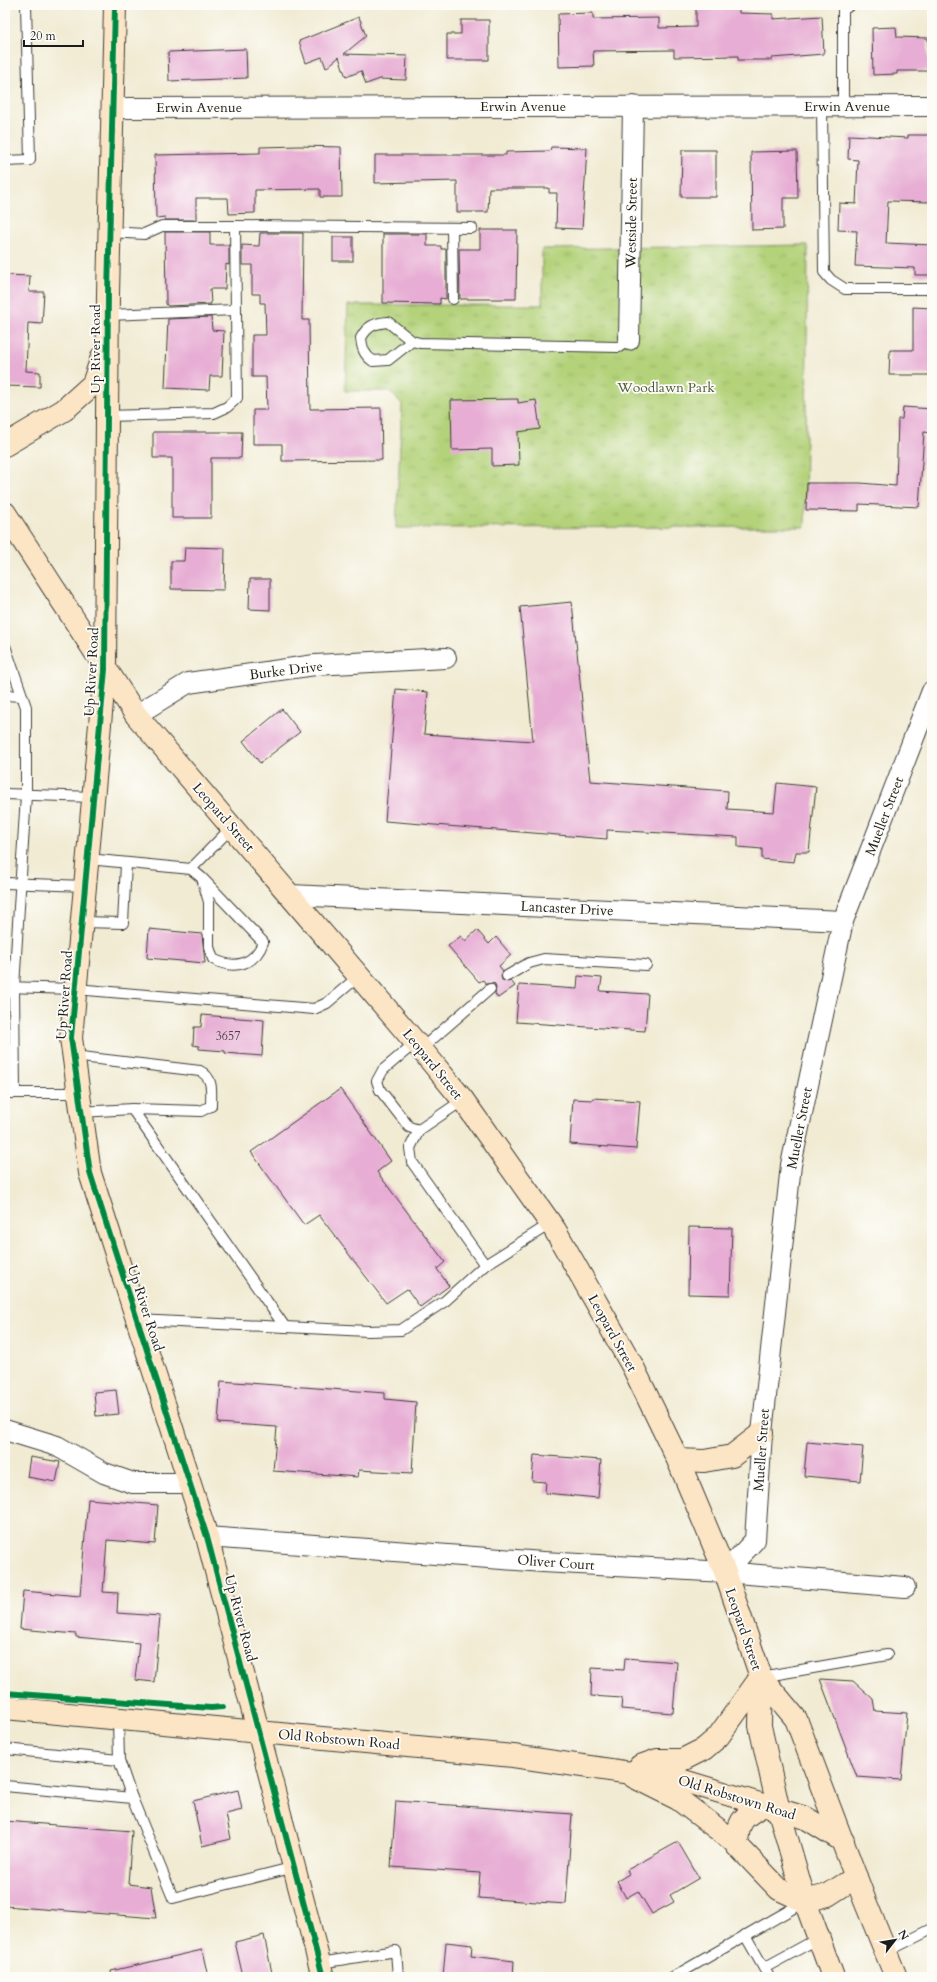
<svg xmlns="http://www.w3.org/2000/svg" width="937" height="1982" font-family="Cardo,serif">
  <style>
    .park { fill: url(#park-tufts); stroke: #68774a }
    .building { fill: #e7add4 }
    .lines { fill: none; stroke-linecap: round; stroke-linejoin: round }
    .lane-casing { stroke: #3c3b37; stroke-width: 12 }
    .street-casing { stroke: #3c3b37; stroke-width: 22 }
    .secondary-casing { stroke: #3c3b37; stroke-width: 24 }
    .lane { stroke: #fff; stroke-width: 10 }
    .street { stroke: #fff; stroke-width: 20 }
    .secondary { stroke: #fce5c4; stroke-width: 22 }
    .cycleway-casing { stroke: #fdfcf7; stroke-width: 8 }
    .cycleway { stroke: #00873e; stroke-width: 6 }
    .labels { text-anchor: middle; stroke-width: 3.5; stroke-linejoin: round; paint-order: stroke }
    .number-label { font-size: 12px; fill: #4f404a }
    .street-label { font-size: 14px; fill: #1c1c1c; stroke: #fdfcf7 }
    .park-label { font-size: 14px; fill: #515c3d; stroke: #fdfcf7 }
  </style>
  <defs>
    <pattern id="park-tufts" width="24" height="20" patternUnits="userSpaceOnUse"><rect width="24" height="20" fill="#b3d279"/><path d="M3 7l-1-3M5 7V3M7 7l1-3M15 17l-1-3M17 17v-4M19 17l1-3" fill="none" stroke="#99b468"/></pattern>
  </defs>
  <rect width="100%" height="100%" fill="#fdfcf7"/>
  <filter id="ink" filterUnits="userSpaceOnUse"><feTurbulence type="fractalNoise" baseFrequency=".025" numOctaves="2"/><feDisplacementMap in="SourceGraphic" scale="8" xChannelSelector="R" yChannelSelector="G"/><feConvolveMatrix kernelMatrix="1 2 1 2 8 2 1 2 1" color-interpolation-filters="sRGB"/></filter>
  <filter id="wash" filterUnits="userSpaceOnUse"><feTurbulence type="fractalNoise" baseFrequency=".012" numOctaves="4" result="noise"/><feDisplacementMap in="SourceGraphic" scale="16" xChannelSelector="R" yChannelSelector="G"/><feGaussianBlur stdDeviation="0.9" result="paint"/><feColorMatrix in="noise" values="0 0 0 0 0 0 0 0 0 0 0 0 0 0 0 0 0 1.4 0 .05"/><feComposite in="paint" operator="in"/></filter>
  <g filter="url(#wash)">
    <rect width="100%" height="100%" fill="#f1ebd3"/>
    <polygon class="park" points="808,245 805,527 396,528 402,404 389,391 345,391 348,305 542,305 542,249"/>
    <g id="blocks">
      <g class="building">
        <polygon points="696,5 739,5 739,13 773,14 773,19 822,16 824,54 772,58 772,60 738,60 738,56 674,57 674,50 593,51 594,66 559,67 558,14 593,13 593,19 659,18 659,28 696,27"/>
        <polygon points="359,17 366,36 344,54 407,56 406,80 380,79 366,84 361,71 346,77 339,57 326,68 322,57 306,63 299,41"/>
        <polygon points="461,20 489,20 489,60 447,60 447,34 461,34"/>
        <polygon points="896,27 897,37 928,38 928,71 897,71 897,74 873,75 872,28"/>
        <polygon points="246,49 247,78 169,81 168,52"/>
        <polygon points="849,135 908,138 908,135 932,135 932,202 888,201 886,243 932,245 932,275 915,275 915,268 855,266 857,231 838,230 839,203 856,204 858,160 848,159"/>
        <polygon points="299,146 341,147 342,197 320,197 320,189 255,190 255,213 229,214 228,198 196,198 196,220 165,220 165,217 156,218 155,155 260,153 260,147"/>
        <polygon points="551,147 587,148 582,229 556,228 557,193 549,193 549,188 489,188 488,212 457,212 457,181 375,183 375,155 506,155 506,152 550,151"/>
        <polygon points="682,150 716,150 716,197 681,197"/>
        <polygon points="797,151 798,198 783,198 783,229 752,230 751,152"/>
        <polygon points="480,230 517,230 516,299 460,299 459,249 480,249"/>
        <polygon points="165,232 210,232 210,245 229,245 229,265 226,264 225,289 210,289 211,304 168,306 166,304"/>
        <polygon points="260,233 303,233 302,320 309,320 310,409 381,408 382,460 282,461 282,444 253,444 253,410 267,410 266,377 252,377 252,335 266,335 265,303 260,303 260,294 252,294 252,265 242,265 242,245 259,246"/>
        <polygon points="383,234 427,234 427,246 441,246 441,249 446,249 446,299 440,298 440,304 383,303"/>
        <rect x="333" y="237" width="20" height="24"/>
        <polygon points="5,275 30,276 29,292 44,292 42,324 28,323 26,371 40,372 40,387 5,386"/>
        <polygon points="913,307 932,308 932,375 889,375 890,350 913,350"/>
        <polygon points="211,317 212,330 224,331 222,376 210,376 209,390 165,388 168,319"/>
        <polygon points="518,399 518,403 536,400 540,429 518,432 519,465 492,466 492,449 452,450 451,400"/>
        <polygon points="903,407 932,409 932,433 924,432 919,507 859,504 859,511 806,510 807,483 860,483 896,486 898,419 902,419"/>
        <polygon points="153,432 242,432 241,458 211,458 211,518 172,518 172,458 153,458"/>
        <polygon points="185,547 225,548 224,590 171,589 171,561 184,561"/>
        <polygon points="250,579 270,579 270,610 249,609"/>
        <polygon points="572,602 590,781 728,791 727,809 774,812 777,783 816,787 809,852 796,852 794,862 762,859 762,849 738,847 738,837 607,830 607,839 385,821 396,689 428,692 424,734 533,741 520,607"/>
        <polygon points="282,709 300,732 260,763 243,741"/>
        <polygon points="149,929 202,934 205,963 147,958"/>
        <polygon points="477,930 489,944 496,937 511,955 499,966 503,971 501,976 502,980 507,982 511,981 515,986 498,998 495,994 496,988 495,984 492,983 486,984 483,980 479,982 448,946 461,936 465,941"/>
        <polygon points="578,976 602,978 600,991 648,994 645,1031 516,1022 519,985 577,989"/>
        <polygon points="202,1015 264,1020 262,1056 225,1053 225,1051 199,1049 199,1046 193,1045 194,1027 201,1027"/>
        <polygon points="340,1089 391,1161 377,1172 445,1262 437,1269 449,1286 420,1307 407,1289 386,1303 319,1215 304,1225 251,1152"/>
        <polygon points="593,1098 640,1101 636,1149 570,1144 573,1099 592,1100"/>
        <polygon points="689,1227 732,1228 730,1295 688,1294"/>
        <polygon points="221,1381 385,1393 385,1399 416,1402 412,1473 359,1470 358,1477 273,1471 277,1427 218,1423"/>
        <polygon points="116,1390 119,1414 96,1416 94,1392"/>
        <polygon points="807,1442 863,1447 860,1481 804,1476"/>
        <polygon points="534,1455 601,1460 598,1498 545,1493 546,1482 532,1481"/>
        <polygon points="30,1457 60,1462 56,1482 27,1477"/>
        <polygon points="88,1499 158,1505 155,1544 107,1540 103,1592 118,1593 117,1613 160,1616 154,1682 135,1680 139,1643 76,1637 76,1634 20,1629 23,1591 80,1596"/>
        <polygon points="625,1658 677,1662 673,1713 621,1709 622,1698 591,1696 592,1668 624,1670"/>
        <polygon points="820,1679 853,1681 873,1699 875,1711 907,1713 901,1780 857,1777"/>
        <polygon points="238,1790 242,1810 226,1814 231,1839 202,1846 193,1801"/>
        <polygon points="396,1801 572,1814 566,1904 478,1898 480,1873 391,1867"/>
        <polygon points="5,1821 132,1831 128,1884 151,1887 156,1918 5,1906"/>
        <polygon points="678,1842 699,1878 670,1895 674,1902 652,1914 638,1891 626,1898 617,1881 629,1874 627,1870"/>
        <polygon points="264,1935 272,1973 253,1977 243,1977 235,1942"/>
        <polygon points="446,1942 472,1945 471,1956 514,1961 513,1977 443,1977"/>
        <polygon points="202,1950 208,1977 112,1977 111,1971"/>
      </g>
    </g>
  </g>
  <g filter="url(#ink)">
    <use href="#blocks" fill-opacity="0" stroke="#3c3b37" stroke-width="1"/>
    <g class="lines">
      <defs>
        <g id="lane">
          <polyline points="822,106 824,272 831,280 845,289 932,289"/>
          <polyline points="843,106 843,10 850,5"/>
          <polyline points="5,161 30,160 26,5"/>
          <polyline points="235,226 472,228"/>
          <polyline points="452,228 453,299"/>
          <polyline points="108,315 236,310"/>
          <path d="M 412,341 L 388,360 L 373,361 C 364,355 362,348 361,338 C 367,326 375,323 388,322 L 412,341 L 420,343 L 619,347 L 629,340"/>
          <polyline points="107,416 214,413 227,407 237,398 235,226 162,226 144,234 110,232"/>
          <polyline points="5,646 26,707 26,795 14,987 15,1093"/>
          <polyline points="5,695 22,696"/>
          <polyline points="5,794 93,797"/>
          <polyline points="88,859 191,869 232,827"/>
          <path d="M 191,869 L 202,878 L 263,942 C 255,965 234,970 213,959 L 209,947 L 209,902 L 202,878"/>
          <polyline points="5,883 85,886"/>
          <polyline points="82,922 123,923 126,864"/>
          <polyline points="507,976 529,963 544,959 646,965"/>
          <polyline points="5,987 75,989 314,1009 327,1003 359,976"/>
          <polyline points="416,1042 383,1070 377,1081 380,1090 409,1127 419,1130 463,1100"/>
          <polyline points="421,1049 490,989"/>
          <path d="M 73,1056 L 200,1071 C 214,1078 211,1092 211,1106 L 201,1111 L 132,1109"/>
          <polyline points="5,1093 79,1093"/>
          <polyline points="81,1112 132,1109 285,1327"/>
          <polyline points="419,1130 410,1148 412,1162 485,1265"/>
          <polyline points="137,1320 368,1331 401,1330 445,1301 485,1265 550,1224"/>
          <polyline points="761,1677 887,1655"/>
          <polyline points="118,1719 119,1760 132,1798"/>
          <polyline points="5,1749 119,1760"/>
          <polyline points="5,1786 132,1798 173,1898 295,1867"/>
          <polyline points="745,1935 769,1977"/>
          <polyline points="886,1952 932,1929"/>
          <polyline points="320,1963 396,1951 398,1977"/>
          <polyline points="764,1968 819,1938"/>
          <polyline points="673,1977 804,1902"/>
        </g>
        <g id="street">
          <polyline points="113,108 932,106"/>
          <polyline points="629,340 633,106"/>
          <polyline points="136,715 188,683 315,665 446,658"/>
          <polyline points="291,895 843,921"/>
          <polyline points="5,1430 57,1446 104,1473 133,1483 190,1483"/>
          <polyline points="207,1537 543,1562 725,1572 905,1587"/>
          <polyline points="725,1572 755,1540 762,1433 791,1165 843,921 932,691"/>
        </g>
        <g id="secondary">
          <polyline points="115,5 108,293 105,670 71,1038 90,1173 207,1537 323,1977"/>
          <polyline points="5,445 64,410 93,384 102,357"/>
          <polyline points="5,513 136,715 421,1049 463,1100 555,1230 633,1367 678,1460 725,1572 761,1677 796,1719 865,1901 896,1977"/>
          <polyline points="678,1460 704,1461 732,1456 762,1433"/>
          <polyline points="761,1677 760,1726 779,1811 805,1901 833,1977"/>
          <polyline points="5,1708 513,1756 624,1772 664,1775 806,1818 843,1841"/>
          <polyline points="640,1766 657,1760 682,1760 704,1749 718,1737 761,1677"/>
          <polyline points="634,1777 678,1799 732,1840 779,1889 805,1901 828,1895 856,1877"/>
          <path d="M 737,1846 C 738,1821 741,1818 762,1806"/>
        </g>
      </defs>
      <use href="#lane" class="lane-casing"/>
      <use href="#street" class="street-casing"/>
      <use href="#secondary" class="secondary-casing"/>
      <use href="#lane" class="lane"/>
      <use href="#street" class="street"/>
      <use href="#secondary" class="secondary"/>
      <defs>
        <g id="cycleway">
          <polyline points="115,5 108,293 105,670 71,1038 90,1173 207,1537 323,1977"/>
          <polyline points="5,1693 211,1708 223,1707"/>
        </g>
      </defs>
      <use href="#cycleway" class="cycleway-casing"/>
      <use href="#cycleway" class="cycleway"/>
    </g>
  </g>
  <g class="labels">
    <g class="number-label">
      <text x="228" y="1040">3657</text>
    </g>
    <g class="street-label">
      <text x="523" y="111">Erwin Avenue</text>
      <text x="847" y="111">Erwin Avenue</text>
      <text x="199" y="112">Erwin Avenue</text>
      <text transform="translate(631 223) rotate(-89)" y="5">Westside Street</text>
      <text transform="translate(95 349) rotate(-90)" y="5">Up River Road</text>
      <text transform="translate(286 670) rotate(-7)" y="5">Burke Drive</text>
      <text transform="translate(91 672) rotate(-87)" y="5">Up River Road</text>
      <text transform="translate(884 816) rotate(-69)" y="5">Mueller Street</text>
      <text transform="translate(224 817) rotate(49)" y="5">Leopard Street</text>
      <text transform="translate(567 908) rotate(3)" y="5">Lancaster Drive</text>
      <text transform="translate(64 995) rotate(-86)" y="5">Up River Road</text>
      <text transform="translate(433 1064) rotate(51)" y="5">Leopard Street</text>
      <text transform="translate(799 1128) rotate(-79)" y="5">Mueller Street</text>
      <text transform="translate(146 1308) rotate(72)" y="5">Up River Road</text>
      <text transform="translate(613 1333) rotate(61)" y="5">Leopard Street</text>
      <text transform="translate(761 1450) rotate(-86)" y="5">Mueller Street</text>
      <text transform="translate(556 1562) rotate(4)" y="5">Oliver Court</text>
      <text transform="translate(241 1618) rotate(75)" y="5">Up River Road</text>
      <text transform="translate(744 1629) rotate(71)" y="5">Leopard Street</text>
      <text transform="translate(339 1739) rotate(5)" y="5">Old Robstown Road</text>
      <text transform="translate(737 1797) rotate(17)" y="5">Old Robstown Road</text>
    </g>
    <g class="park-label">
      <text x="666" y="392">Woodlawn Park</text>
    </g>
  </g>
  <rect width="937" height="1982" fill="none" stroke="#fdfcf7" stroke-width="20"/>
  <g transform="translate(895 1940) rotate(59)" stroke="#fdfcf7" stroke-width="3" paint-order="stroke">
  <path d="M0-3L7 15L0 10L-7 15Z" fill="#1c1c1c"/>
  <text y="-6" font-size="11" font-weight="bold" text-anchor="middle" fill="#1c1c1c">N</text>
  </g>
  <path d="M24 40v6h59v-6" fill="none" stroke="#1c1c1c" stroke-width="2"/>
  <text x="30" y="40" font-size="12" fill="#1c1c1c" stroke="#fdfcf7" stroke-width="3" paint-order="stroke">20 m</text>
</svg>
